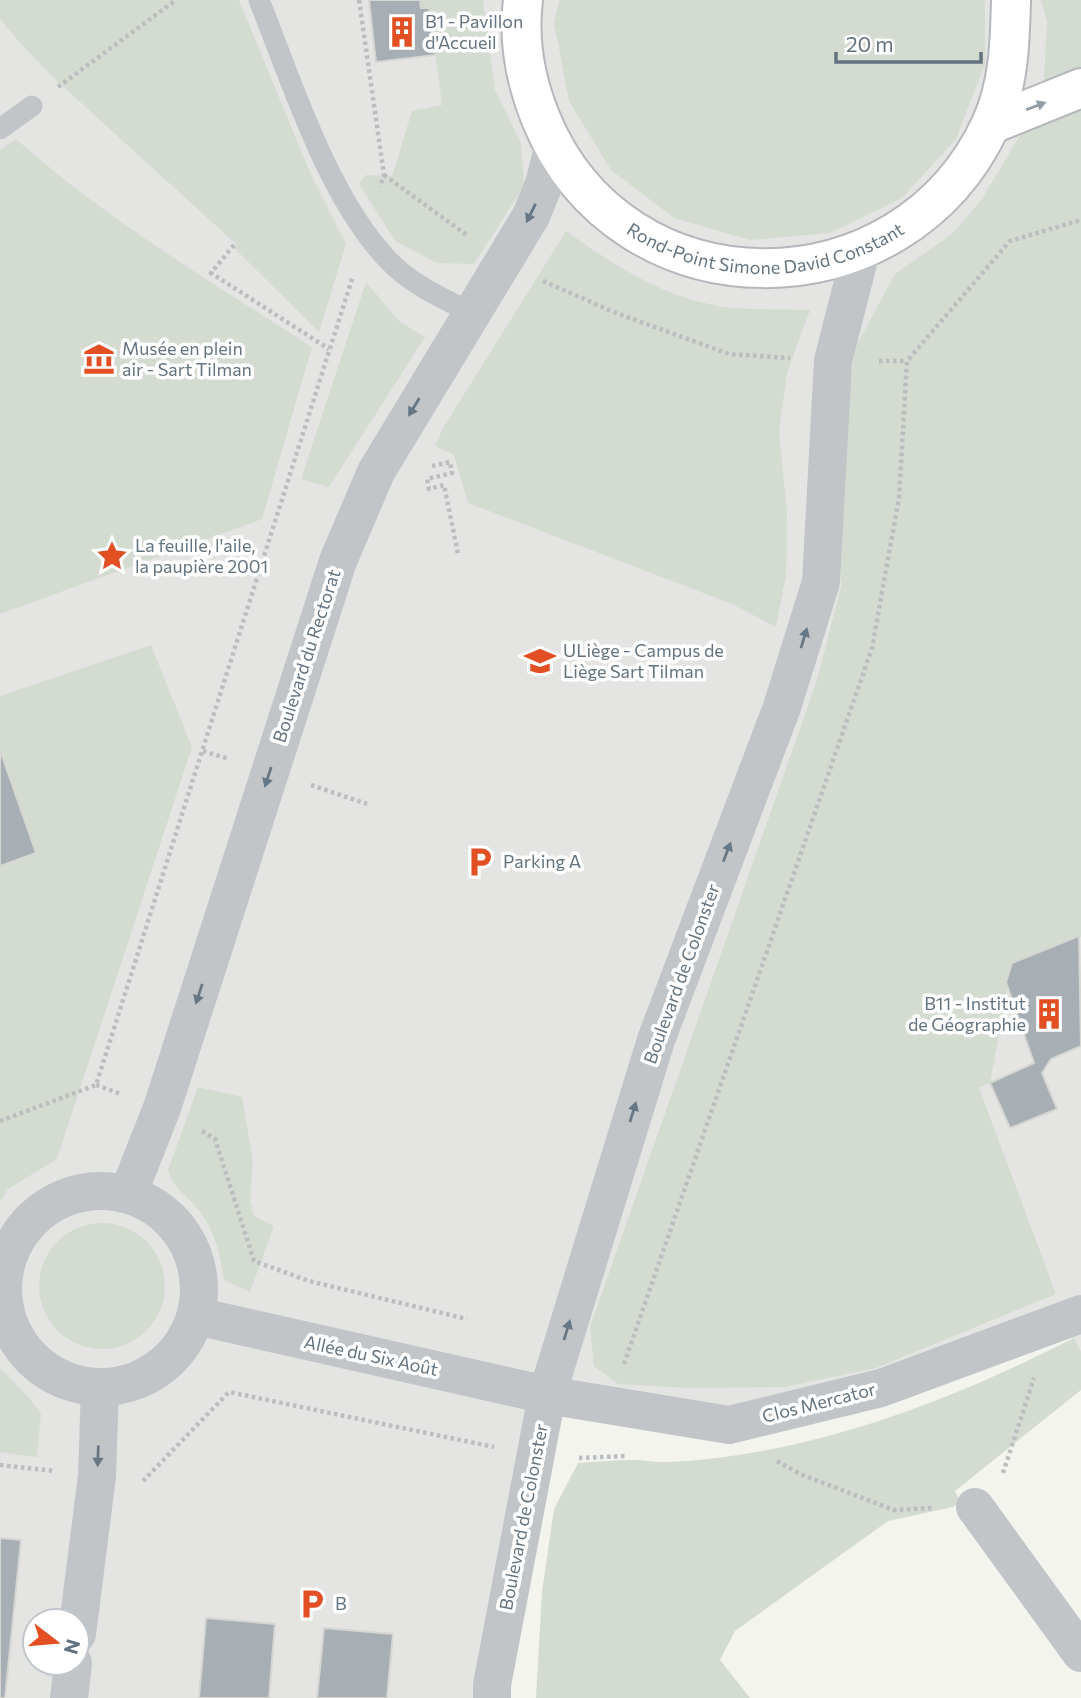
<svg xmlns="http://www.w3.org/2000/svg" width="1081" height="1698" font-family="Commissioner,sans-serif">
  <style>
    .built { fill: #e4e5e3; fill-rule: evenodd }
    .green { fill: #d4dbd1 }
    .building { fill: #a7afb4; stroke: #d5d5d2; stroke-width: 2 }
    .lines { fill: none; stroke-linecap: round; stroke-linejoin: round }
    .secondary-casing { stroke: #b4b8bc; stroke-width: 42 }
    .path { stroke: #bbbdbf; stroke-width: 4.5; stroke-dasharray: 3.5 3.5; stroke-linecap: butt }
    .lane { stroke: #c1c5c8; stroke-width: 21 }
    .street { stroke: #c1c5c8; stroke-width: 38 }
    .secondary { stroke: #fff; stroke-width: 38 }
    .oneway { fill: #929da6 }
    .oneway2 { fill: #687784 }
    .labels { text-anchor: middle; stroke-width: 7; stroke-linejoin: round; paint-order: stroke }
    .poi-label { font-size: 18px; fill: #637380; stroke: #fff; text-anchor: start }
    .street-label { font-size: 18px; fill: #637380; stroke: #fff }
  </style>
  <rect width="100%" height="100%" fill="#f4f4ef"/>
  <path class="built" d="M 0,0 L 1081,0 L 1081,1351 L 1062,1322 L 729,1425 L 547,1395 L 492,1698 L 0,1698 ZM 35,1621 L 77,1621 L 77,1663 L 35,1663 Z"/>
  <g class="green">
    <polygon points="0,0 239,0 309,170 346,244 319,332 234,248 236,244 57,81 20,43 0,19"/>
    <polygon points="420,0 483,0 495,90 521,143 524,186 474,264 437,263 395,241 359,184 366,175 392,176 412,111 442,105 429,8 421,8"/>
    <polygon points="559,0 985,0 985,64 956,139 902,198 830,233 750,240 674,218 611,170 569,101 554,23"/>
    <polygon points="1041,0 1081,0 1081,937 1012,963 990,1083 979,1088 1056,1294 876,1368 784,1387 689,1388 618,1384 594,1366 590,1327 817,680 841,587 841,420 857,344 895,274 952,234 980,202 1043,97 1047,21"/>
    <path d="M 16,139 C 107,220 210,281 312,347 L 262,519 L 0,614 L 0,150 Z"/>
    <path d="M 566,231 C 618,268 670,302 735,308 C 760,310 785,309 810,310 L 787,373 L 779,431 L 787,512 L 786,575 L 776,627 L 732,604 L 468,503 L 454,455 L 435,446 L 443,428 Z"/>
    <polygon points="366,282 400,322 425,337 329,487 301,479"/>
    <polygon points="151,645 192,747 57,1159 8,1189 0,1202 0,866 36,853 0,750 0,696"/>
    <path d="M 198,1087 L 242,1097 L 253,1161 L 250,1200 L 254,1216 L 274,1226 L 250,1292 L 224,1280 C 220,1255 216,1234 201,1213 C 190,1198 173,1189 168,1170 Z"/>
    <circle cx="102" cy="1286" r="63"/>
    <path d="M 1074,1338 L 1081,1351 L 1081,1390 L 955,1491 L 960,1502 L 953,1507 L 888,1521 L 735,1631 L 720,1660 L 750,1698 L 536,1698 L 542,1592 L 554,1509 L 578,1463 C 596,1462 614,1460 631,1460 C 644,1460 656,1463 669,1462 C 811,1455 948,1402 1074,1338 Z"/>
    <polygon points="0,1368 31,1400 41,1414 37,1457 0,1452"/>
  </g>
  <g class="building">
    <polygon points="369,0 420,0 421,8 429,8 435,55 376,62"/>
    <polygon points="0,750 36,853 0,866"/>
    <polygon points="1079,936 1081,1046 1051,1059 1042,1073 1057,1109 1010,1128 990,1083 1034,1063 1006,982 1012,963"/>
    <polygon points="0,1538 21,1540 5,1698 0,1698"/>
    <polygon points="206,1618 275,1624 269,1698 199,1698"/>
    <polygon points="324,1628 393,1634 387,1698 317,1698"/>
  </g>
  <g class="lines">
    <defs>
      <g id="secondary">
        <path id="s1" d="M 523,0 C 518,41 525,80 541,119 C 622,317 902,317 991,124 C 1009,85 1010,42 1011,0"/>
        <polyline points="992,124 1081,88"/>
      </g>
    </defs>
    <use href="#secondary" class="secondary-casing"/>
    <g class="path">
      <polyline points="359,0 384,175 380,187"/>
      <polyline points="58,87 176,0"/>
      <polyline points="384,175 468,236"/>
      <polyline points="234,245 211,273 329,349"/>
      <polyline points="543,281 616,313 729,354 790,358"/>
      <polyline points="879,361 907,361"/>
      <polyline points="432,466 450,462 452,473 427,479 429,489 444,485 458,554"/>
      <polyline points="203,751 229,759"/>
      <polyline points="311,785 367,804"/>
      <polyline points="96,1085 121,1094"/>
      <polyline points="0,1121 96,1085 353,276"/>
      <polyline points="202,1131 215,1139 254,1261 309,1281 467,1319"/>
      <polyline points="624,1364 872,648 899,498 907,361 1010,241 1081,220"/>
      <polyline points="579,1458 626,1456"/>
      <polyline points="777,1461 800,1474 894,1510 933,1508"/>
      <polyline points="0,1465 55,1471"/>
      <polyline points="1003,1473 1034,1378"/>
      <polyline points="143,1481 229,1392 494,1447"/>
    </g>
    <g class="lane">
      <path d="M 259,0 C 292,82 328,198 389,261 C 412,285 442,298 470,312"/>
      <polyline points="0,129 32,106"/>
    </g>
    <g class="street">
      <circle cx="101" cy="1289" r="98"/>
      <polyline points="128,1194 162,1108 338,561 376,472 531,216 544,184 553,148"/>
      <polyline points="196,1316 547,1395 729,1425 881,1388 1081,1314"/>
      <polyline points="975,1507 1081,1653"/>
      <polyline points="77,1634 97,1476 100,1388"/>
      <polyline points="69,1698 73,1663"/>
      <polyline points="492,1698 492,1685 547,1395 656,1040 782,707 821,582 833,361 861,251"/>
    </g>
    <use href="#secondary" class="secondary"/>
  </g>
  <defs><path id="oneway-solid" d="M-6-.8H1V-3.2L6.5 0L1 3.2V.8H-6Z" transform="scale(1.75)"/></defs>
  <use class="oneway" href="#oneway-solid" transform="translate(1036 106) rotate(-21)"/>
  <g class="oneway2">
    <use href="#oneway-solid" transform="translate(531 213) rotate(116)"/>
    <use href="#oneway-solid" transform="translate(414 407) rotate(121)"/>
    <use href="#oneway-solid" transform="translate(804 638) rotate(-73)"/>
    <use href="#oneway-solid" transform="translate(268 777) rotate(108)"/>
    <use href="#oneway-solid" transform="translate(727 852) rotate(-69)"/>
    <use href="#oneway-solid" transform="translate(199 994) rotate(108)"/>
    <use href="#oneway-solid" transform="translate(633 1112) rotate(-73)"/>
    <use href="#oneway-solid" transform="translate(567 1330) rotate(-73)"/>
    <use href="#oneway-solid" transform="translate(98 1456) rotate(92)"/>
  </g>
  <defs>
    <symbol id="building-bare" viewBox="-9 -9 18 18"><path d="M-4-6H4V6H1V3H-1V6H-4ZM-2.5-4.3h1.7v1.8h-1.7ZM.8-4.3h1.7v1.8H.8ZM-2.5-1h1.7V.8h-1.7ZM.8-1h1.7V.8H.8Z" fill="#e14f22" stroke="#fff" stroke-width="2.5" paint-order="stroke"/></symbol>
    <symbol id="museum-bare" viewBox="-9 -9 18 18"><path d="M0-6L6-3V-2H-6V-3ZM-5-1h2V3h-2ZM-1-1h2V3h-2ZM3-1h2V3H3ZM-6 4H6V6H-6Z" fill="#e14f22" stroke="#fff" stroke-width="2.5" paint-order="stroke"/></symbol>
    <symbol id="sight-bare" viewBox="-9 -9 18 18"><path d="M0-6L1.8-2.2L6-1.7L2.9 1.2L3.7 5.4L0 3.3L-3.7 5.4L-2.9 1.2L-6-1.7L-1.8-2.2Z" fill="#e14f22" stroke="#fff" stroke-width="2.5" paint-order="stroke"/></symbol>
    <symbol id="university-bare" viewBox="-9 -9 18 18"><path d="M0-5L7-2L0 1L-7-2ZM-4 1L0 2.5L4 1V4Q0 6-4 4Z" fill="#e14f22" stroke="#fff" stroke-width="2.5" paint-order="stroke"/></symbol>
    <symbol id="parking-bare" viewBox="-9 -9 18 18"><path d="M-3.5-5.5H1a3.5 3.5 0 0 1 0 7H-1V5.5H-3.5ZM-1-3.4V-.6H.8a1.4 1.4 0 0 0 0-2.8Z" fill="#e14f22" stroke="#fff" stroke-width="2.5" paint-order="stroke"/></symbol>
  </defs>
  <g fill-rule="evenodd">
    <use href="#building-bare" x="380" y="10" width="44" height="44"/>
    <use href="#museum-bare" x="77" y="337" width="44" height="44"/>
    <use href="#sight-bare" x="90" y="534" width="44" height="44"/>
    <use href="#university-bare" x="518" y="639" width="44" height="44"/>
    <use href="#parking-bare" x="458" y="840" width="44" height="44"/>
    <use href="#building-bare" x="1027" y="992" width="44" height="44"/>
    <use href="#parking-bare" x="290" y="1582" width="44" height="44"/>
  </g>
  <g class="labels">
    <g class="poi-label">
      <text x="425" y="28">B1 - Pavillon<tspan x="425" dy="21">d'Accueil</tspan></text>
      <text x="122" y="355">Musée en plein<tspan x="122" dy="21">air - Sart Tilman</tspan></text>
      <text x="135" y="552">La feuille, l'aile,<tspan x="135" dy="21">la paupière 2001</tspan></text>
      <text x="563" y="657">ULiège - Campus de<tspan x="563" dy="21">Liège Sart Tilman</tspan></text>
      <text x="503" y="868">Parking A</text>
      <text x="1026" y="1010" text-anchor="end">B11 - Institut<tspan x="1026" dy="21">de Géographie</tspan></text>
      <text x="335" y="1610">B</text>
    </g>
    <g class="street-label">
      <text dy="6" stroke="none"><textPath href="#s1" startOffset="408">Rond-Point Simone David Constant</textPath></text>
      <text transform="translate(307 656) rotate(-72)" y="6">Boulevard du Rectorat</text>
      <text transform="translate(682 974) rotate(-70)" y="6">Boulevard de Colonster</text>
      <text transform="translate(371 1356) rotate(12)" y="6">Allée du Six Août</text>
      <text transform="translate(819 1403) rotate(-14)" y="6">Clos Mercator</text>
      <text transform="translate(524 1517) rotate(-79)" y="6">Boulevard de Colonster</text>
    </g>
  </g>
  <g transform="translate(56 1642) rotate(106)"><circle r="33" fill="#ffffff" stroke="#c1c7cc" stroke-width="2"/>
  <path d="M0-5L12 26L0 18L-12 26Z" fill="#e14f22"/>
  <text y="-10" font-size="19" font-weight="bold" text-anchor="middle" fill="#637380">N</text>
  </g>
  <path d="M836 52v10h145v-10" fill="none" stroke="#637380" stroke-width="3.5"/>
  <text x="846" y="52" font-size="21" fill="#637380" stroke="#ffffff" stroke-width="5" paint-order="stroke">20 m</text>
</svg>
